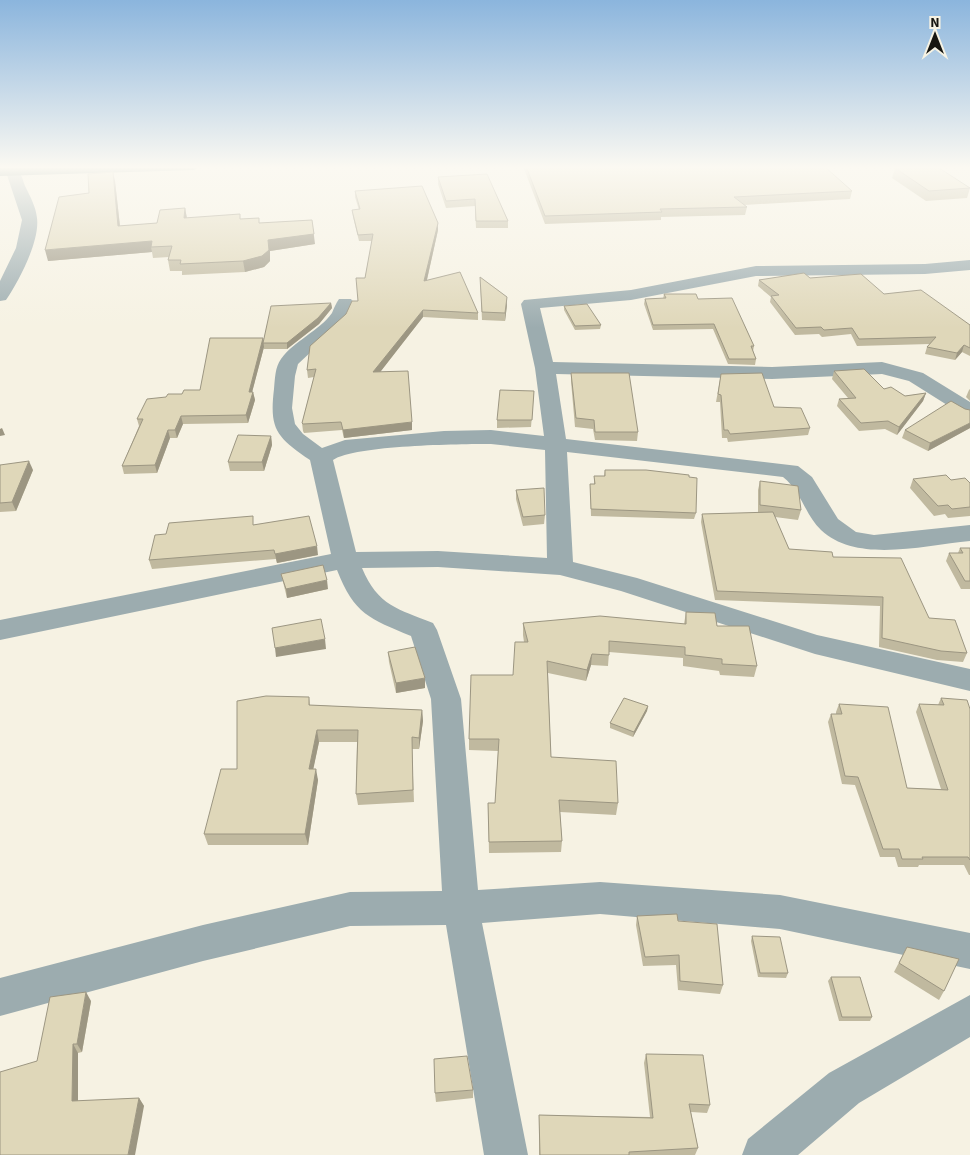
<svg xmlns="http://www.w3.org/2000/svg" width="970" height="1155" font-family="'Source Sans 3',sans-serif">
  <style>
    .lines { fill: none; stroke-linecap: round; stroke-linejoin: round }
    .minor { fill: #9cacaf; fill-rule: evenodd }
    .highway { fill: #3b5d64; fill-rule: evenodd }
    .wall { fill: #c0b99f }
    .shaded-wall { fill: #9c9682 }
    .building { fill: #dfd7b9; stroke: #9c9682 }
  </style>
  <rect width="100%" height="100%" fill="#f6f2e3"/>
  <g class="lines">
    <g class="minor">
      <path d="M 13,168 C 21,170 22,178 25,186 C 30,196 36,207 37,218 C 40,241 19,281 6,300 L 0,301 L 0,281 L 16,248 L 22,220 L 6,172 Z"/>
      <path d="M 970,260 L 970,270 L 925,274 L 756,276 L 631,300 L 540,308 L 553,362 L 772,367 L 882,362 L 923,373 L 970,402 L 970,417 L 963,415 L 909,381 L 882,374 L 772,379 L 556,374 L 566,439 L 798,466 L 812,477 L 838,519 L 856,532 L 874,535 L 970,525 L 970,541 C 925,545 857,564 821,530 C 805,515 802,492 783,477 L 567,452 L 573,562 L 637,578 L 817,635 L 970,669 L 970,691 L 815,654 L 621,591 L 560,575 L 438,567 L 362,568 C 378,606 398,609 433,623 L 437,630 L 461,699 L 478,890 L 600,882 L 780,895 L 970,933 L 970,969 L 780,929 L 600,914 L 482,923 L 528,1155 L 484,1155 L 446,925 L 350,926 L 203,961 L 0,1016 L 0,978 L 203,925 L 350,892 L 442,891 L 431,699 L 411,636 C 370,619 354,614 337,570 L 0,640 L 0,620 L 331,554 L 310,460 C 277,437 269,430 274,389 C 275,379 275,367 281,359 C 294,341 319,331 332,313 C 334,308 336,303 339,299 L 351,299 L 354,303 L 345,320 L 298,364 L 295,376 L 292,408 L 295,424 L 303,434 L 322,448 L 345,440 L 444,431 L 491,430 L 544,436 L 535,368 L 521,304 L 524,300 L 631,290 L 756,266 L 925,264 ZM 491,444 L 545,450 L 547,558 L 438,551 L 356,552 L 333,460 C 355,445 460,444 491,444 Z"/>
      <polygon points="970,995 970,1037 859,1103 798,1155 742,1155 748,1139 829,1073"/>
    </g>
    <polygon class="highway" points="46,166 201,166 194,170 0,176 0,168"/>
  </g>
  <g class="wall">
    <polygon points="523,166 800,166 801,168 852,191 850,199 744,205 747,207 745,215 661,217 661,220 545,224"/>
    <polygon points="895,168 970,188 967,198 926,201 892,178"/>
    <polygon points="487,174 508,221 508,228 476,228 475,206 446,208 438,184 438,177"/>
    <polygon points="115,181 120,226 157,223 185,208 187,218 241,219 259,223 315,244 270,251 270,261 264,267 245,272 182,275 182,271 170,271 168,260 169,257 153,258 152,252 48,261 89,193"/>
    <polygon points="355,191 438,223 438,230 427,280 478,313 478,320 423,317 380,372 412,430 344,438 342,430 304,433 303,431 302,423 314,377 308,378 307,370 346,314 358,301 365,278 372,241 359,241 353,217 352,210 359,210 355,197"/>
    <polygon points="480,277 507,297 507,305 505,321 482,320"/>
    <polygon points="810,278 884,294 970,325 970,356 962,352 955,360 925,354 927,347 930,344 857,346 851,334 822,337 819,334 795,335 770,302 771,297 758,286 759,280"/>
    <polygon points="664,294 698,299 754,346 753,351 756,359 755,365 728,364 713,329 653,330 644,304 645,299 663,299"/>
    <polygon points="331,303 332,308 319,324 287,349 264,349 264,347 252,392 253,392 255,400 248,423 183,424 177,438 170,438 157,473 124,474 122,466 139,426 137,419 166,397 182,394 200,390 263,341"/>
    <polygon points="564,306 601,325 600,329 575,330 564,310"/>
    <polygon points="834,371 905,396 926,393 923,401 897,435 885,429 859,431 837,406 839,399 848,398 832,379"/>
    <polygon points="571,373 638,432 637,441 595,440 593,429 575,427 571,381"/>
    <polygon points="721,374 774,407 810,428 808,435 728,442 727,438 722,438 720,402 716,402"/>
    <polygon points="970,389 970,401 966,397 969,390"/>
    <polygon points="534,391 531,427 497,428 497,420"/>
    <polygon points="965,409 970,410 970,428 928,451 902,438 905,430"/>
    <polygon points="271,436 272,445 264,471 230,471 228,462"/>
    <polygon points="0,465 33,470 16,511 0,512"/>
    <polygon points="605,470 696,513 694,519 591,516 590,484 594,484 594,476 604,476"/>
    <polygon points="913,479 951,480 970,483 970,516 948,518 945,514 934,516 910,488"/>
    <polygon points="760,481 801,510 798,520 775,517 789,549 833,557 929,618 967,653 963,662 937,660 879,647 880,606 715,600 701,522 702,514 758,513 758,490"/>
    <polygon points="516,490 545,515 544,524 523,526 516,499"/>
    <polygon points="255,525 318,555 277,563 276,559 152,569 149,560"/>
    <polygon points="960,548 970,548 970,589 961,589 946,561 949,553 958,553"/>
    <polygon points="281,574 328,589 287,598"/>
    <polygon points="686,612 717,626 757,666 754,677 720,675 719,671 683,666 683,658 609,652 608,666 591,665 586,681 548,673 551,757 618,803 616,815 560,812 562,841 561,852 489,853 488,803 495,803 498,751 469,750 469,739 513,675 524,642 523,635 523,623 684,624"/>
    <polygon points="388,652 425,688 396,693 389,662"/>
    <polygon points="309,697 310,705 422,710 423,721 419,749 412,749 414,802 358,805 356,794 357,742 319,742 313,769 318,780 308,845 208,845 204,834 237,769"/>
    <polygon points="941,698 970,709 970,875 969,875 964,865 919,865 918,867 898,867 895,857 880,857 855,785 842,784 828,722 831,714 836,714 836,712 839,704 907,788 941,789 916,712 919,704 938,705"/>
    <polygon points="648,706 647,711 633,737 610,728 610,723"/>
    <polygon points="637,916 678,921 723,985 720,994 678,990 676,965 643,966 636,925"/>
    <polygon points="752,936 788,973 786,978 758,977 751,941"/>
    <polygon points="907,947 944,991 939,1000 894,972"/>
    <polygon points="831,977 872,1017 870,1021 839,1021 828,981"/>
    <polygon points="91,1001 82,1052 78,1053 78,1101 139,1098 144,1106 0,1155 37,1061"/>
    <polygon points="646,1054 710,1105 707,1113 691,1112 698,1148 695,1155 539,1155 539,1115 650,1117 644,1063"/>
    <polygon points="473,1090 473,1098 436,1102 435,1093"/>
  </g>
  <g class="shaded-wall">
    <polygon points="113,172 115,181 121,236 118,226"/>
    <polygon points="185,208 187,219 184,218"/>
    <polygon points="312,220 315,244 270,251 270,261 264,267 245,272 243,261 268,240"/>
    <polygon points="438,223 438,230 425,288 424,281"/>
    <polygon points="152,241 151,247 152,252 48,261 45,250"/>
    <polygon points="507,297 507,305 505,321 505,313"/>
    <polygon points="331,303 332,308 319,324 287,349 287,343"/>
    <polygon points="423,310 423,317 374,380 373,372"/>
    <polygon points="263,338 264,347 250,400 249,392"/>
    <polygon points="964,345 962,352 955,360 957,353"/>
    <polygon points="253,392 255,400 248,423 246,415"/>
    <polygon points="926,393 923,401 897,435 899,427"/>
    <polygon points="181,416 183,424 177,438 175,430"/>
    <polygon points="412,422 412,430 344,438 343,430"/>
    <polygon points="970,423 970,428 928,451 930,443"/>
    <polygon points="2,428 5,435 0,436 0,429"/>
    <polygon points="168,430 170,438 157,473 155,465"/>
    <polygon points="271,436 272,445 264,471 262,462"/>
    <polygon points="29,461 33,470 16,511 12,502"/>
    <polygon points="317,546 318,555 277,563 275,554"/>
    <polygon points="327,580 328,589 287,598 286,589"/>
    <polygon points="325,639 326,649 276,657 275,648"/>
    <polygon points="592,654 591,665 586,681 587,670"/>
    <polygon points="425,678 425,688 396,693 396,683"/>
    <polygon points="648,706 647,711 633,737 634,732"/>
    <polygon points="422,710 423,721 419,749 419,738"/>
    <polygon points="317,730 319,742 311,780 309,769"/>
    <polygon points="316,769 318,780 308,845 305,834"/>
    <polygon points="86,992 91,1001 82,1052 77,1044"/>
    <polygon points="73,1044 78,1053 78,1110 72,1101"/>
    <polygon points="139,1098 144,1106 135,1155 128,1155"/>
  </g>
  <g class="building">
    <polygon points="526,166 800,166 801,168 824,166 852,191 734,197 747,207 660,209 662,212 545,216"/>
    <polygon points="913,166 936,166 970,188 929,191 895,168"/>
    <polygon points="113,172 118,226 157,223 160,210 185,208 184,218 240,214 240,219 259,218 259,223 312,220 314,234 268,240 269,250 262,256 243,261 180,264 181,260 168,260 172,246 151,247 152,241 45,250 59,197 89,193 88,174"/>
    <polygon points="487,174 508,221 476,221 475,199 446,201 438,177"/>
    <polygon points="422,186 438,223 424,281 460,272 478,313 423,310 373,372 408,371 412,422 343,430 341,422 303,424 302,423 316,369 307,370 310,346 346,314 352,301 358,301 356,278 365,278 373,234 358,235 352,210 360,209 355,191"/>
    <polygon points="804,273 810,278 861,274 884,294 921,290 970,325 970,348 964,345 957,353 927,347 936,337 859,339 852,328 824,330 821,327 796,328 771,296 779,295 759,280"/>
    <polygon points="480,277 507,297 505,313 482,312"/>
    <polygon points="664,294 696,294 698,299 732,298 754,346 751,346 756,359 729,359 714,324 653,325 645,299 666,298"/>
    <polygon points="331,303 318,318 287,343 263,343 271,306"/>
    <polygon points="587,304 601,325 575,326 564,306"/>
    <polygon points="210,338 263,338 249,392 253,392 246,415 181,416 175,430 168,430 155,465 122,466 143,419 137,419 147,399 166,397 168,394 182,394 184,390 200,390"/>
    <polygon points="864,369 884,389 891,387 905,396 926,393 899,427 888,421 861,423 839,399 856,398 834,371"/>
    <polygon points="571,373 629,373 638,432 595,432 594,420 576,418"/>
    <polygon points="762,373 774,407 801,408 810,428 730,434 728,430 724,430 721,395 718,394 721,374"/>
    <polygon points="500,390 534,391 532,420 497,420"/>
    <polygon points="951,401 965,409 970,410 970,423 930,443 905,430"/>
    <polygon points="238,435 271,436 262,462 228,462"/>
    <polygon points="29,461 12,502 0,503 0,465"/>
    <polygon points="605,470 646,470 689,475 689,477 697,478 696,513 591,509 590,484 595,484 594,476 605,476"/>
    <polygon points="946,475 951,480 965,478 970,483 970,507 952,509 948,505 938,506 913,479"/>
    <polygon points="760,481 798,486 801,510 760,505"/>
    <polygon points="544,488 545,515 523,517 516,490"/>
    <polygon points="773,512 789,549 832,552 833,557 901,558 929,618 955,620 967,653 941,651 882,638 883,597 717,591 702,514"/>
    <polygon points="253,516 253,525 309,516 317,546 275,554 274,550 149,560 155,535 166,534 169,523"/>
    <polygon points="960,548 970,548 970,581 965,581 949,553 963,553"/>
    <polygon points="323,565 327,580 286,589 281,574"/>
    <polygon points="686,612 715,613 717,626 749,626 757,666 722,664 722,659 685,655 685,647 609,641 609,655 592,654 587,670 547,661 551,757 616,761 618,803 559,800 562,841 489,842 488,803 495,803 499,739 469,739 471,675 513,675 515,642 528,642 523,623 600,616 686,624"/>
    <polygon points="321,619 325,639 275,648 272,628"/>
    <polygon points="415,647 425,678 396,683 388,652"/>
    <polygon points="266,696 309,697 309,705 422,710 419,738 412,737 413,790 356,794 358,730 317,730 309,769 316,769 305,834 204,834 221,769 237,769 237,701"/>
    <polygon points="624,698 648,706 634,732 610,723"/>
    <polygon points="941,698 967,700 970,709 970,860 968,857 922,857 923,859 902,859 899,849 883,849 858,777 845,776 831,714 842,714 839,704 888,707 907,788 948,790 919,704 944,705"/>
    <polygon points="677,914 678,921 717,924 723,985 680,981 679,955 645,957 637,916"/>
    <polygon points="752,936 780,937 788,973 760,973"/>
    <polygon points="907,947 959,959 944,991 899,963"/>
    <polygon points="831,977 860,977 872,1017 842,1017"/>
    <polygon points="86,992 77,1044 73,1044 72,1101 139,1098 128,1155 0,1155 0,1072 37,1061 50,997"/>
    <polygon points="646,1054 703,1055 710,1105 689,1104 698,1148 629,1152 629,1155 540,1155 539,1115 653,1118"/>
    <polygon points="467,1056 473,1090 435,1093 434,1059"/>
  </g>
  <linearGradient id="sky" x2="0" y2="1"><stop stop-color="#8bb5dd"/><stop offset="0.51" stop-color="#fbf9f2"/><stop offset="1" stop-color="#fbf9f2" stop-opacity="0"/></linearGradient>
  <rect width="970" height="328" fill="url(#sky)"/>
  <g transform="translate(935 35)" stroke="#f6f2e3" stroke-width="4" paint-order="stroke">
  <path d="M0-4L9 19L0 12L-9 19Z" fill="#171611"/>
  <text y="-8" font-size="14" font-weight="bold" text-anchor="middle" fill="#171611">N</text>
  </g>
</svg>
